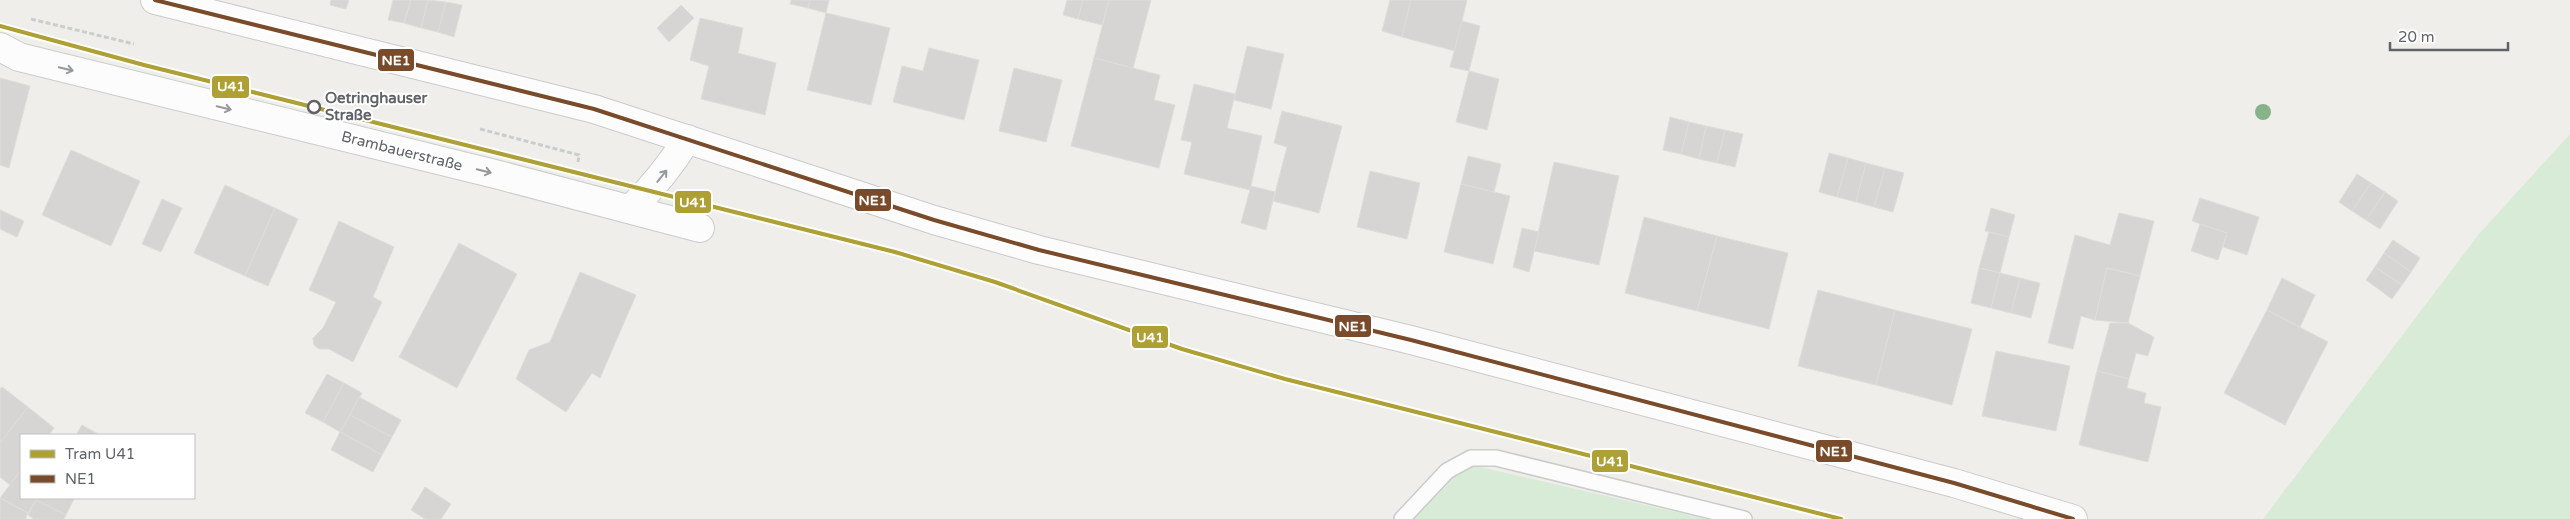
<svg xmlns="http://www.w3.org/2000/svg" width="2570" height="519" font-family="'Varela Round',sans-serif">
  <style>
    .green { fill: #d8ebd6 }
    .building { fill: #d6d5d3; stroke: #deddd9 }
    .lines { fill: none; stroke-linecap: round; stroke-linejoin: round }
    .service-casing { stroke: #cbcccc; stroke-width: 18 }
    .minor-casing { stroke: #cbcccc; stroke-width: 30 }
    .secondary-casing { stroke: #cacacb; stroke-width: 30 }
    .path { stroke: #cacfcc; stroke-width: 3; stroke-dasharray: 5 2.5; stroke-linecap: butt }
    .service { stroke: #fdfcfc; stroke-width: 15 }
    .minor { stroke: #fdfcfc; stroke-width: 28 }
    .secondary { stroke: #fdfcfc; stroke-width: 28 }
    .bus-1-casing { stroke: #fff; stroke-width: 8 }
    .bus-1 { stroke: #7a4b2a; stroke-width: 4 }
    .tram-1-casing { stroke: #fff; stroke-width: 8 }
    .tram-1 { stroke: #aea034; stroke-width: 4 }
    .tree { fill: #88b388 }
    .oneway { stroke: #96999c }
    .stop-dot { fill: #fff; stroke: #5f6368; stroke-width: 2.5 }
    .labels { text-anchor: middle; stroke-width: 4; stroke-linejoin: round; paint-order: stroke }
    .stop-label { font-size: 15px; font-weight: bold; fill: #5f6368; stroke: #fff; text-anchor: start }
    .street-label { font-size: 15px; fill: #5f6368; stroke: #fff }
    .line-badge { stroke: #fff; stroke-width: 2 }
    .badge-label { font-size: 14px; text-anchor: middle; font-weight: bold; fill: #fff }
  </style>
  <rect width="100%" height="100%" fill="#efeeea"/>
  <g class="green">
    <polygon points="2570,134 2570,519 2263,519 2479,234"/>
    <polygon points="1450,460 1706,519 1392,519"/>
  </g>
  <g class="building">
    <polygon points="331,0 349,0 346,9 330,5"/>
    <polygon points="393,0 411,0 404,23 388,20"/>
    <polygon points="411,0 428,0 421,28 404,23"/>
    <polygon points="428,0 446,2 438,32 421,28"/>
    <polygon points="791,0 810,0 808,8 790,4"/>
    <polygon points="810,0 829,0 826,13 808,8"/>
    <polygon points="1067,0 1083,0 1078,19 1063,15"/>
    <polygon points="1083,0 1109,0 1102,25 1078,19"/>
    <polygon points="1109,0 1151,0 1133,68 1094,58"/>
    <polygon points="1390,0 1411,0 1402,37 1382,31"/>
    <polygon points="1411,0 1467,0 1455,51 1402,37"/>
    <polygon points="446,2 462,5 454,37 438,32"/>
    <polygon points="681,5 694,18 669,42 657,28"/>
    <polygon points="826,13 890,28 871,105 807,90"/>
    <polygon points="700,18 743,28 738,53 776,63 765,115 701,99 709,66 690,60"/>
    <polygon points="1462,21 1480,26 1469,71 1450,67"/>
    <polygon points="1247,46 1284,54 1271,109 1234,100"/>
    <polygon points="929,48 979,60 964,120 893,102 902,66 923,71"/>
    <polygon points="1094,58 1160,75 1154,100 1175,105 1159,168 1071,146"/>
    <polygon points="1014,68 1062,80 1046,142 999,131"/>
    <polygon points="1469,71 1499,79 1487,130 1456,122"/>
    <polygon points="0,78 30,86 9,168 0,165"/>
    <polygon points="1194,84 1235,94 1227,128 1262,136 1250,190 1184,174 1192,142 1181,140"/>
    <polygon points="1282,111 1342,126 1319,213 1273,201 1287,147 1274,143"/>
    <polygon points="1670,117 1689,122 1681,154 1663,150"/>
    <polygon points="1689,122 1706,126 1699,159 1681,154"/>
    <polygon points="1706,126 1725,130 1717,163 1699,159"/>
    <polygon points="1725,130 1743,134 1735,167 1717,163"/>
    <polygon points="71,150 140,181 111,246 42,215"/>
    <polygon points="1829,153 1848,158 1837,197 1819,192"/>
    <polygon points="1468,156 1501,164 1494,192 1461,184"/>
    <polygon points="1848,158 1866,163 1856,202 1837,197"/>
    <polygon points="1554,162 1619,176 1599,265 1534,251"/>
    <polygon points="1866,163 1885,168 1874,207 1856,202"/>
    <polygon points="1885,168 1904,173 1893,212 1874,207"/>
    <polygon points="1370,171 1420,183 1407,239 1357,227"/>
    <polygon points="2357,174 2371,183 2352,211 2339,202"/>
    <polygon points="2371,183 2385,192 2366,220 2352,211"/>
    <polygon points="1461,184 1510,196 1493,264 1444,252"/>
    <polygon points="225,185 275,208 245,276 194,253"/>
    <polygon points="1251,186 1275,192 1266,230 1241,223"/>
    <polygon points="2385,192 2398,201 2380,229 2366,220"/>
    <polygon points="2200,198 2259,217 2247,255 2223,247 2227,233 2192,221"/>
    <polygon points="162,199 182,208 161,252 142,244"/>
    <polygon points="275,208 298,219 268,286 245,276"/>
    <polygon points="1991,208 2015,215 2009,237 1985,231"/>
    <polygon points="0,210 24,221 17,237 0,229"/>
    <polygon points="2119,213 2154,221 2140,276 2107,268 2095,320 2081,316 2073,349 2048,343 2075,235 2110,245"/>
    <polygon points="1644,217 1717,236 1697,311 1625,293"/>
    <polygon points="339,221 394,247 373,297 382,302 353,362 329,349 319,349 314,345 313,338 323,328 336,302 309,290"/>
    <polygon points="2200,224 2227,233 2218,260 2191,251"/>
    <polygon points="1522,228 1539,232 1529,272 1513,267"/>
    <polygon points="1989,232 2009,237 2000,273 1979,268"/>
    <polygon points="1717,236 1788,253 1769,329 1697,311"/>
    <polygon points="2393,240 2420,258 2411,272 2384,253"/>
    <polygon points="459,243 517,274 457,388 399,357"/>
    <polygon points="2384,253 2411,272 2402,285 2375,267"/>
    <polygon points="2375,267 2402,285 2392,299 2366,280"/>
    <polygon points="1979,268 2000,273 1991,308 1971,303"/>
    <polygon points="2107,268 2140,276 2128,323 2095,320"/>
    <polygon points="580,272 636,295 600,378 592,373 566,412 516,379 529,350 550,342"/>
    <polygon points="2000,273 2020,278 2011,313 1991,308"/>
    <polygon points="2020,278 2040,283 2031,318 2011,313"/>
    <polygon points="2282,278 2315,295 2300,327 2267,310"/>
    <polygon points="1818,290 1895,310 1876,385 1798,366"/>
    <polygon points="1895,310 1972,329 1952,405 1876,385"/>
    <polygon points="2267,310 2328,342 2285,425 2224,393"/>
    <polygon points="2110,323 2128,323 2154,337 2148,356 2136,353 2129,379 2097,371"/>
    <polygon points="1996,351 2070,366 2056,431 1982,416"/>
    <polygon points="2097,371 2129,379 2127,388 2146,393 2144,403 2161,407 2148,462 2079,445"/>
    <polygon points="327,374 344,383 323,422 305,413"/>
    <polygon points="344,383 362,393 340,432 323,422"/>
    <polygon points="2,387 28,407 0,443 0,389"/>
    <polygon points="359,397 401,420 392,437 350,415"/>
    <polygon points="28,407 54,428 49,435 21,435 21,470 10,485 0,477 0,443"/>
    <polygon points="350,415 392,437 382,455 340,432"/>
    <polygon points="82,425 100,435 76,435"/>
    <polygon points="340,432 382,455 373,472 331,450"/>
    <polygon points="21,470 21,498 37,498 28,513 0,498"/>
    <polygon points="425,487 451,504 441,519 425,519 411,510"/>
    <polygon points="0,498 28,513 25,519 0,519"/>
    <polygon points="37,498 71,498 74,499 66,515 36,500"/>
    <polygon points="36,500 66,515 64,519 34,519 28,515"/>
  </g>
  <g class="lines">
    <defs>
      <polyline id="service" points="1402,519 1447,471 1471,458 1496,458 1744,519"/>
      <g id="minor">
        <polyline points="0,47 19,57 499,175 700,228"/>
        <path d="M 631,209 C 653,187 671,165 687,139"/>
      </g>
      <polyline id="secondary" points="155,0 594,109 934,220 1039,250 1411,340 1954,483 2073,519"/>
    </defs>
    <use href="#service" class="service-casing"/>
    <use href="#minor" class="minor-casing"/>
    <use href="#secondary" class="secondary-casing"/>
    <g class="path">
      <polyline points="31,19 134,44"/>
      <polyline points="480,129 579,155 578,162"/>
    </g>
    <use href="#service" class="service"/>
    <use href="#minor" class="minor"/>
    <use href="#secondary" class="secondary"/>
    <defs>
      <polyline id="bus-1" points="155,0 594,109 934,220 1039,250 1411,340 1954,483 2073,519"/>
    </defs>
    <use href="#bus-1" class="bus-1-casing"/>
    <use href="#bus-1" class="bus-1"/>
    <defs>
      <polyline id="tram-1" points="0,26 144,65 895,252 995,282 1182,349 1285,379 1841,519"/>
    </defs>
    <use href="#tram-1" class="tram-1-casing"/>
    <use href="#tram-1" class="tram-1"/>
  </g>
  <circle class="tree" cx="2263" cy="112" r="8"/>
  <defs><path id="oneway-shaft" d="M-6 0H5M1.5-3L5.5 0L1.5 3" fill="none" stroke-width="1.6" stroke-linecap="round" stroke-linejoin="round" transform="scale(1.25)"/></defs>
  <g class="oneway">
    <use href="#oneway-shaft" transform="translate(66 69) rotate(14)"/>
    <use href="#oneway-shaft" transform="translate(224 108) rotate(14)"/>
    <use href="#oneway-shaft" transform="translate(484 171) rotate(14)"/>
    <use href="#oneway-shaft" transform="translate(662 176) rotate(-51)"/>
  </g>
  <circle class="stop-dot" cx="314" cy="107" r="6"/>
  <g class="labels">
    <g class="stop-label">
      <text x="325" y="103">Oetringhauser<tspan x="325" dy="17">Straße</tspan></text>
    </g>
    <g class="street-label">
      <text transform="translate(402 151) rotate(14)" y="5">Brambauerstraße</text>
    </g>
  </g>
  <g class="line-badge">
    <rect x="377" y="48" width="38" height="24" rx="5" fill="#7a4b2a"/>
    <rect x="211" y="75" width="39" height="24" rx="5" fill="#aea034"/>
    <rect x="854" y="188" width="38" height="24" rx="5" fill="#7a4b2a"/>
    <rect x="674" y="190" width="38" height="24" rx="5" fill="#aea034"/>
    <rect x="1334" y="314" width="38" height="24" rx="5" fill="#7a4b2a"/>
    <rect x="1131" y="325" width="38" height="24" rx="5" fill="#aea034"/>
    <rect x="1815" y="439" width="38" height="24" rx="5" fill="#7a4b2a"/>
    <rect x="1591" y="449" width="38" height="24" rx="5" fill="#aea034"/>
  </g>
  <g class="badge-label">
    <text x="396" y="65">NE1</text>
    <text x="231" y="91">U41</text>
    <text x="873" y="205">NE1</text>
    <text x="693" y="207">U41</text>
    <text x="1353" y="331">NE1</text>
    <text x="1150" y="342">U41</text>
    <text x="1834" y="456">NE1</text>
    <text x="1610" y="466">U41</text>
  </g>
  <rect x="20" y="434" width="175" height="65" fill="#ffffff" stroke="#bfc1c3"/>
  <rect x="30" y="450" width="25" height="8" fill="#aea034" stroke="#bfc1c3"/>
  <text x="65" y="459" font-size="15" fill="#5f6368">Tram U41</text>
  <rect x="30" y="475" width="25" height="8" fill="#7a4b2a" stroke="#bfc1c3"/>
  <text x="65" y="484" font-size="15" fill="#5f6368">NE1</text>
  <path d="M2390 42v8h118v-8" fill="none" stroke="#5f6368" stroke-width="2.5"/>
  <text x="2398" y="42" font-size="15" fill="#5f6368" stroke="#ffffff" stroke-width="4" paint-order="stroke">20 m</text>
</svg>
